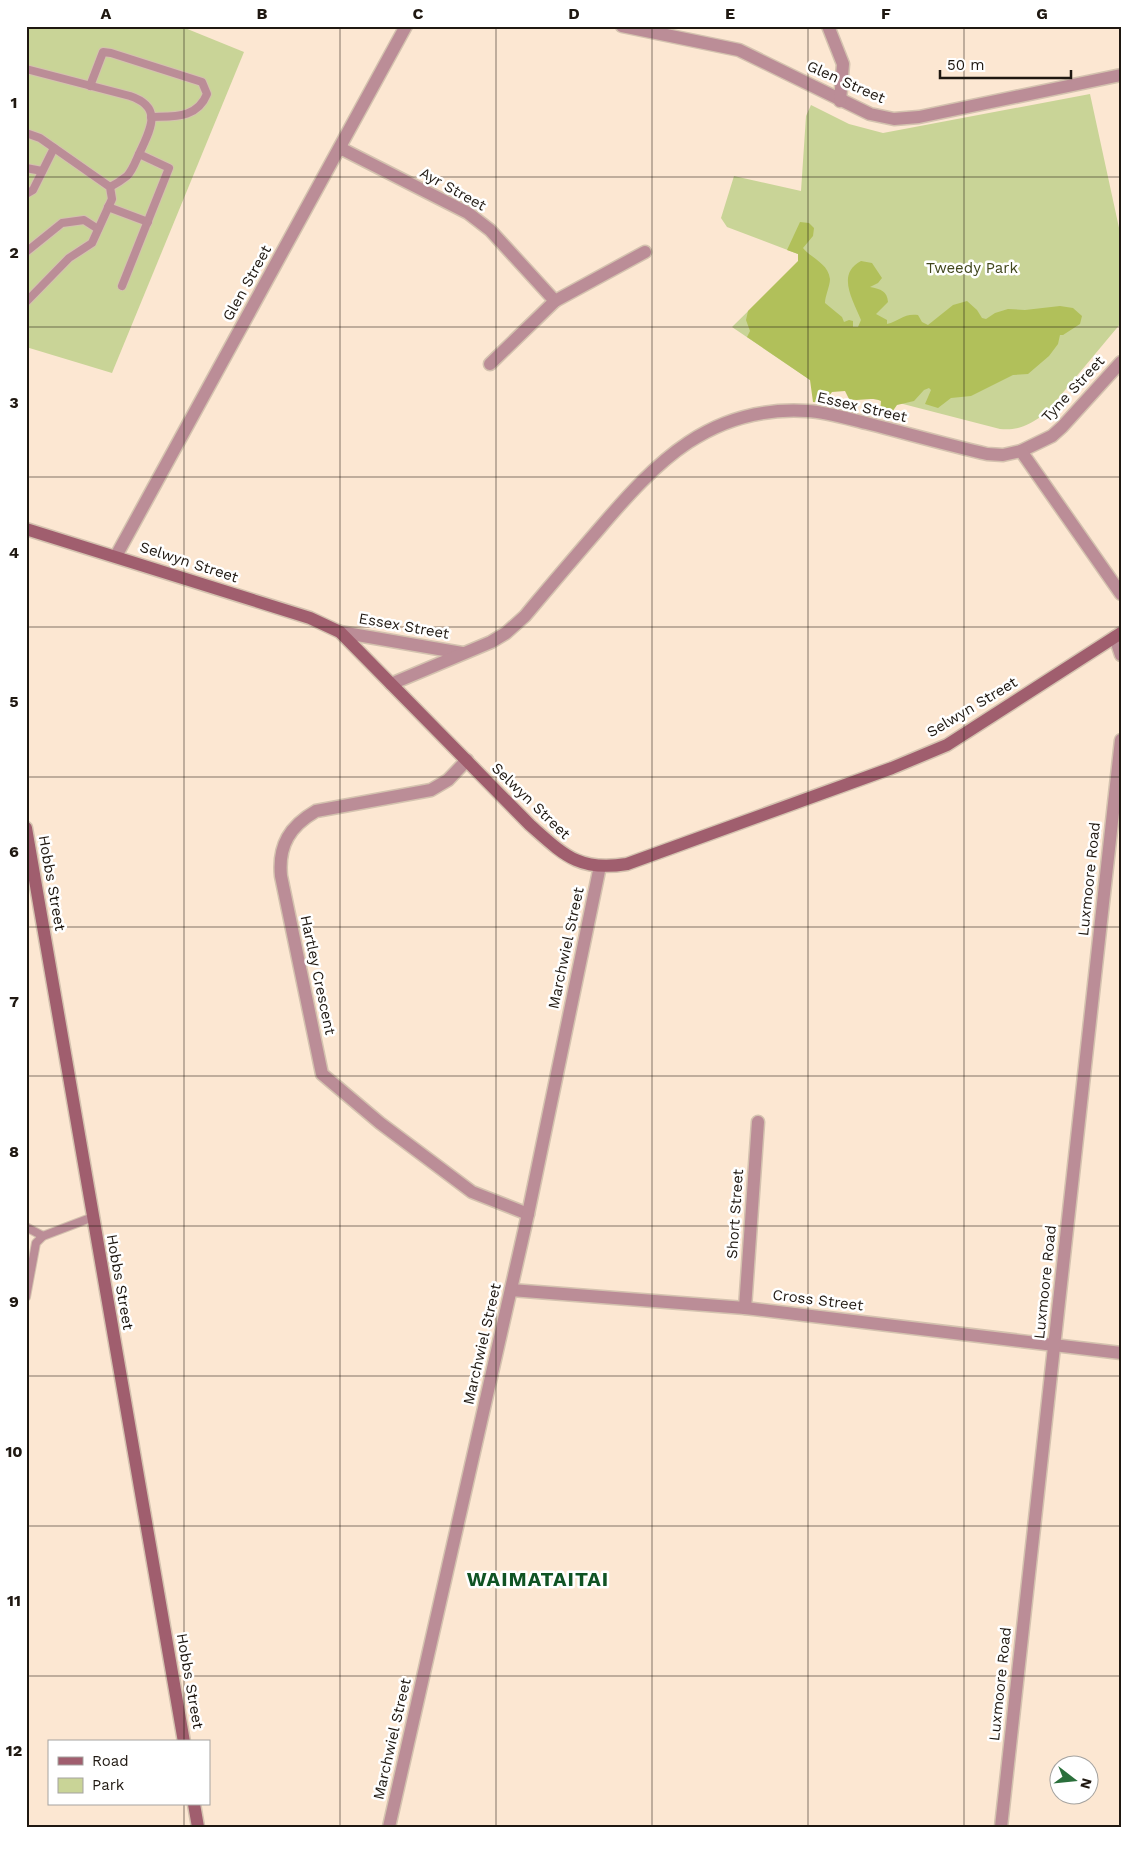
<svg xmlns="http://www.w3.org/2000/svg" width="1147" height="1853" font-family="'Work Sans',sans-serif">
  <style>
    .green { fill: #c9d497 }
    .forest { fill: #b1c05a }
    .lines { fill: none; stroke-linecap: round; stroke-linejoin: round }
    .lane-casing { stroke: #d4c2af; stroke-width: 10 }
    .street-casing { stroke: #d4c2af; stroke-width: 15 }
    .secondary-casing { stroke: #d4c2af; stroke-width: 15 }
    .lane { stroke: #bb8d97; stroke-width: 8 }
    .street { stroke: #bb8d97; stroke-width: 12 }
    .secondary { stroke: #a05e6e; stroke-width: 12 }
    .grid { fill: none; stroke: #1f1811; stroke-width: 1; stroke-opacity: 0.55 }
    .labels { text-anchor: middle; stroke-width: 5; stroke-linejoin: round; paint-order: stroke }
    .street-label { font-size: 15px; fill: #1f1811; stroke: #fff }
    .park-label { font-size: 15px; fill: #41471d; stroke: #fff }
    .district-label { font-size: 20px; font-weight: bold; letter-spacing: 1px; fill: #105324; stroke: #fff }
    .neatline { fill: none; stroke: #1f1811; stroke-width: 2 }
    .grid-label { font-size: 16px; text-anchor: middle; font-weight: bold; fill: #1f1811 }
  </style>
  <rect width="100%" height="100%" fill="#fce7d2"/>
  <g class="green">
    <polygon points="26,26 180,26 244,52 112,373 26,347"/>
    <path d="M 1090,94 L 1121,237 L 1121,323 L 1045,414 C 1030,424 1019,431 1000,429 L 810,380 L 732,327 L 798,262 L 798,254 L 727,227 L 721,218 L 734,176 L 801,191 L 806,116 L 811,105 L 849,124 L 883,133 Z"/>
  </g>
  <path class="forest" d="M 800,222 L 809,223 L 814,228 L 813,236 L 803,248 C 812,259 828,263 830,279 C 830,286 825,296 825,303 L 842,317 L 844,322 L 849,320 L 853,321 L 853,327 L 858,327 L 861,320 C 853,300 836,274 861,261 L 872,263 L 882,278 L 878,283 L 870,287 C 881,289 887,291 888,302 L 876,314 L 887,320 L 887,324 C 899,321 904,313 918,315 L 922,322 L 928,325 L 953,305 L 967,301 L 977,310 L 982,318 L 986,319 L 995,313 L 1008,309 L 1025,310 L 1060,306 L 1073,308 L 1082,316 L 1080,324 L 1063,335 L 1060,335 L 1058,344 L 1049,356 L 1028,374 L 1013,375 L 971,396 L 951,398 L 938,408 L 925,404 L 931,390 L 929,388 L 924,390 L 914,401 L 897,405 L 890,415 L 880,413 L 881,401 C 870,396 861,402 849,399 L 845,391 L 832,392 L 824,403 L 813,402 L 810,380 L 747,337 L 750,331 L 746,320 L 748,311 L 798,261 L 798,254 L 787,250 Z"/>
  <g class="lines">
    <defs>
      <g id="lane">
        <path d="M 26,69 L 130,96 C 163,107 151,128 140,152 C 136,160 133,170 127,176 C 122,180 116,184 110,187"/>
        <path d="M 90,86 L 103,52 L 111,53 L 202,82 L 207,94 C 197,119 173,116 151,117"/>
        <polyline points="26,133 40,138 110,187 112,199 92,243 69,258 26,302"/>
        <polyline points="26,168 42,171"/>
        <polyline points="26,194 33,190 54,148"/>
        <polyline points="108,207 148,222"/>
        <polyline points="26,252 62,223 84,220 98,229"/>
        <polyline points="122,286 169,168 139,154"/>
        <polyline points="26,1227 43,1236"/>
        <polyline points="26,1297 36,1243 43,1236 93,1217"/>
      </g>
      <g id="street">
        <polyline points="622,26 739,50 870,114 894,119 919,117 1121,75"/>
        <polyline points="828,26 843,64 840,101"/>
        <polyline points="340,148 468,213 490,230 555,301 490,364"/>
        <polyline points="555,301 645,252"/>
        <polyline points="1021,451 1052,436 1062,427 1121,362"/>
        <polyline points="116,556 406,26"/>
        <polyline points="340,632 462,653"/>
        <polyline points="1115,637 1121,655"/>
        <path d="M 391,684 L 491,642 L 506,633 L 525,616 C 549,587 574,558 599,529 C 656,462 710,405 807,411 C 828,412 849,419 870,424 C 909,434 948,445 987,454 L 1003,455 L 1021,451 L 1121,594"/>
        <path d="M 467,760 L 448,780 L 431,790 L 316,811 C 290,826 278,845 281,876 L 322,1074 L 380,1123 L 472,1192 L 528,1214"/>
        <polyline points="511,1290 745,1308 1121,1353"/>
        <polyline points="745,1308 758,1122"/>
        <polyline points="389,1827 528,1214 600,866"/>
        <polyline points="1001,1827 1121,740"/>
      </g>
      <g id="secondary">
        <path d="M 26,529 L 310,618 L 340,632 L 530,825 C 564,855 579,872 627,864 L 892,768 L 947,745 L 1121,633"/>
        <polyline points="26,828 184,1742"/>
        <polyline points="194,1804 198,1827"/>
      </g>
    </defs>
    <use href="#lane" class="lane-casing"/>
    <use href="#street" class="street-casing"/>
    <use href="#secondary" class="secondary-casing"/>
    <use href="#lane" class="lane"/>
    <use href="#street" class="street"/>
    <use href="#secondary" class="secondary"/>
  </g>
  <path class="grid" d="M 184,26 L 184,1742M 340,26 L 340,1827M 496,26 L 496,1827M 652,26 L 652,1827M 808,26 L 808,1827M 964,26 L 964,1827M 26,177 L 1121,177M 26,327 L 1121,327M 26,477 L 1121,477M 26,627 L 1121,627M 26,777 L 1121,777M 26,927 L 1121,927M 26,1076 L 1121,1076M 26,1226 L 1121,1226M 26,1376 L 1121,1376M 26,1526 L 1121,1526M 26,1676 L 1121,1676M 184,1804 L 184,1827"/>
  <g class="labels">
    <g class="street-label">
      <text transform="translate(846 82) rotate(24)" y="5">Glen Street</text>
      <text transform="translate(453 189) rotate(29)" y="5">Ayr Street</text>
      <text transform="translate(247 283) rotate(-61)" y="5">Glen Street</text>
      <text transform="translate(1073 389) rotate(-47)" y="5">Tyne Street</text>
      <text transform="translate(862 407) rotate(13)" y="5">Essex Street</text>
      <text transform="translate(189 562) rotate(18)" y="5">Selwyn Street</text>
      <text transform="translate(404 626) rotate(10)" y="5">Essex Street</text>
      <text transform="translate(972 707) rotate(-31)" y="5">Selwyn Street</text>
      <text transform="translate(531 801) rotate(44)" y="5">Selwyn Street</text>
      <text transform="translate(1089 879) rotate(-84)" y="5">Luxmoore Road</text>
      <text transform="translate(52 883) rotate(80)" y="5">Hobbs Street</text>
      <text transform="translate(566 948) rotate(-78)" y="5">Marchwiel Street</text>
      <text transform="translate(318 975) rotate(78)" y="5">Hartley Crescent</text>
      <text transform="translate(735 1214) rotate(-86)" y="5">Short Street</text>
      <text transform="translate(120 1282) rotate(80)" y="5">Hobbs Street</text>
      <text transform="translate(1045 1282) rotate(-84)" y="5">Luxmoore Road</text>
      <text transform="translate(818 1300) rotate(7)" y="5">Cross Street</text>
      <text transform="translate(482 1344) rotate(-77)" y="5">Marchwiel Street</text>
      <text transform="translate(190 1681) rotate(80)" y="5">Hobbs Street</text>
      <text transform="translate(1000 1684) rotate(-84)" y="5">Luxmoore Road</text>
      <text transform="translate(392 1739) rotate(-77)" y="5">Marchwiel Street</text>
    </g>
    <g class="park-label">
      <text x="972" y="273">Tweedy Park</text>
    </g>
    <g class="district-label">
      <text x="538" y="1586">WAIMATAITAI</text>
    </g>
  </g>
  <rect width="1147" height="1853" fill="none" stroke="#ffffff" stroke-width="55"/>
  <rect x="48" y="1740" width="162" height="65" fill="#ffffff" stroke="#a5a3a0"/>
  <rect x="58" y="1757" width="25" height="8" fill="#a05e6e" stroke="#a5a3a0"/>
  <text x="92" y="1766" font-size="15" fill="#1f1811">Road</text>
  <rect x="58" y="1778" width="25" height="15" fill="#c9d497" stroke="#a5a3a0"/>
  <text x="92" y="1790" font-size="15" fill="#1f1811">Park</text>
  <g transform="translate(1074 1780) rotate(106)"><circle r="24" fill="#ffffff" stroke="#a5a3a0"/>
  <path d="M0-4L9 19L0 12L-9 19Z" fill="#2a6f3b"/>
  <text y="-8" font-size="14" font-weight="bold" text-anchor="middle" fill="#1f1811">N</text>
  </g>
  <path d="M940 70v8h131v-8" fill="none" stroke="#1f1811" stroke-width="2.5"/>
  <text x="947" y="70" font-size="15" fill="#1f1811" stroke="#ffffff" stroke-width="4" paint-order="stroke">50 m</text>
  <rect x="28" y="28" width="1092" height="1798" class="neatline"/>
  <g class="grid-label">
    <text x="106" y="19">A</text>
    <text x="262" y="19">B</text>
    <text x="418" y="19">C</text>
    <text x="574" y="19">D</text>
    <text x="730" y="19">E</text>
    <text x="886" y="19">F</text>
    <text x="1042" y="19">G</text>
    <text x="14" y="108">1</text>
    <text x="14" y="258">2</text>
    <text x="14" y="408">3</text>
    <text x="14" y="558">4</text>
    <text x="14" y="707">5</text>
    <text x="14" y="857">6</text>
    <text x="14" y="1007">7</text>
    <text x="14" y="1157">8</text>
    <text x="14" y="1307">9</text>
    <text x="14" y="1457">10</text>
    <text x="14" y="1606">11</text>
    <text x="14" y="1756">12</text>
  </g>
</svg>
